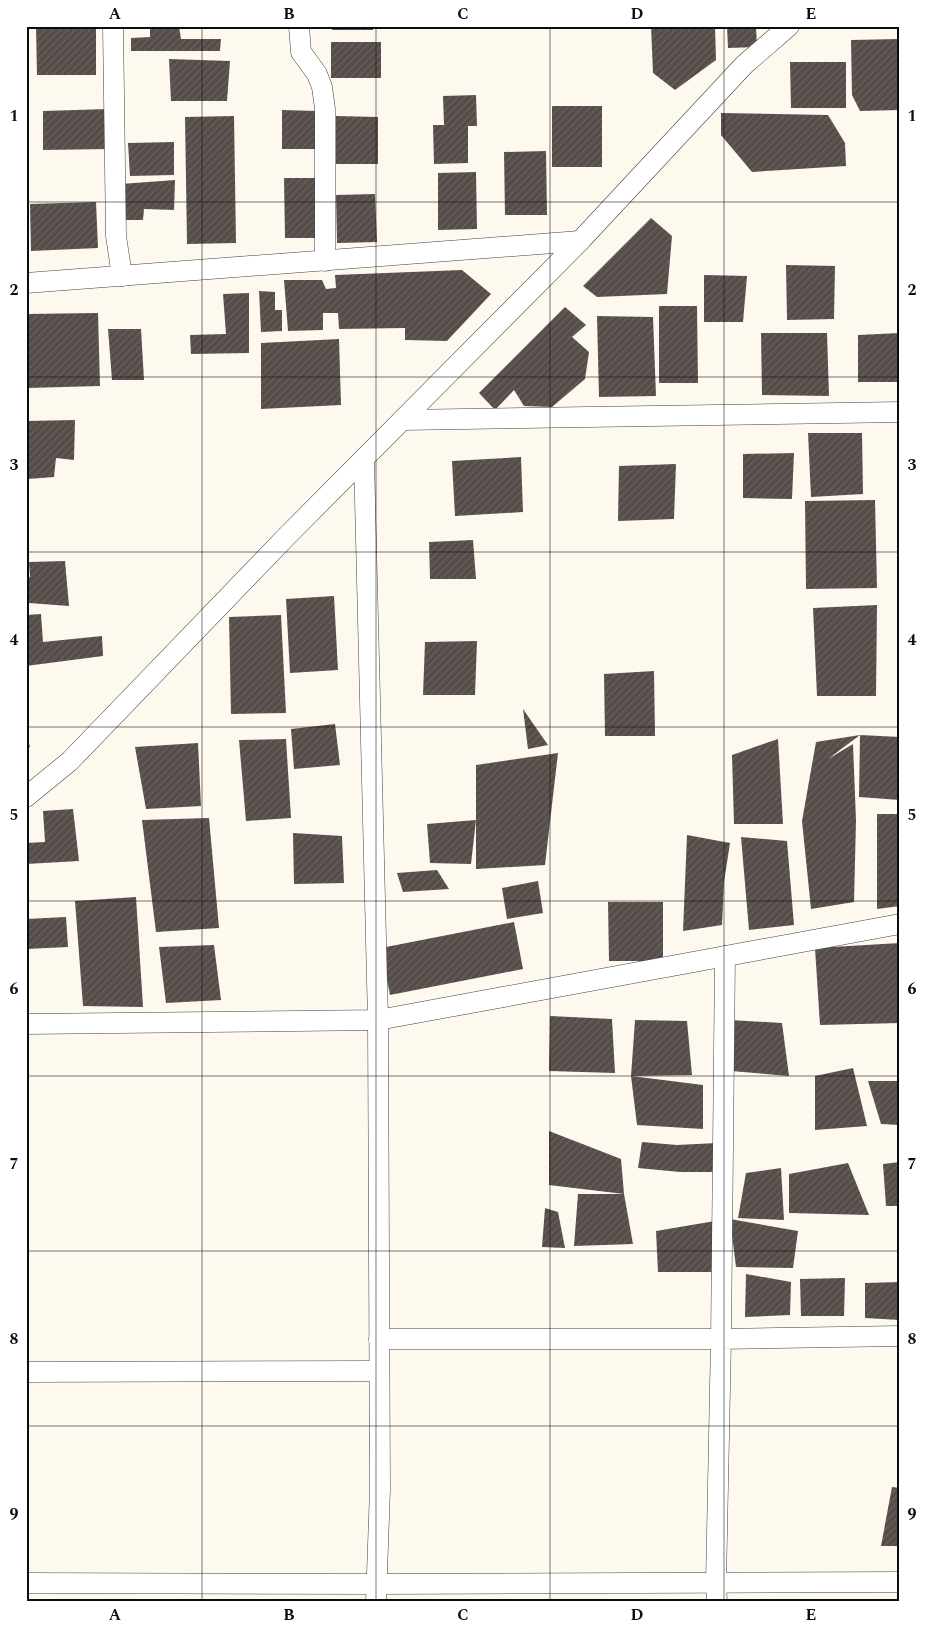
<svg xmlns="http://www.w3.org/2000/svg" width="926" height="1628" font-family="Spectral,serif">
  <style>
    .building { fill: url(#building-hatch) }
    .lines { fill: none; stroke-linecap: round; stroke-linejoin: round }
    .minor-casing { stroke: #404040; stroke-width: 21 }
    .minor { stroke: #fff; stroke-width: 20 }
    .grid { fill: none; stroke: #0d0d0d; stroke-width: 1; stroke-opacity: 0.55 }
    .neatline { fill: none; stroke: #0d0d0d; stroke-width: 2 }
    .grid-label { font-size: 16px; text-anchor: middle; font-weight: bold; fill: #0d0d0d }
  </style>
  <defs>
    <pattern id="building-hatch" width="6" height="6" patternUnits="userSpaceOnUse" patternTransform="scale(1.25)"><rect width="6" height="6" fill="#564d4a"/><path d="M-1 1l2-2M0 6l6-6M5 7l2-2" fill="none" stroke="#696260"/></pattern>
  </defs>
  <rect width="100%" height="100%" fill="#fef9ee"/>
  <g class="building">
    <polygon points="36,26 96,26 96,75 37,75"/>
    <polygon points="150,26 179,26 181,39 221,39 220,51 131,51 131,38 150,37"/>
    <polygon points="333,26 373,26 373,30 332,30"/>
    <polygon points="651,26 715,26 716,60 675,90 653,73"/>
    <polygon points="727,26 756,26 757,47 728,48"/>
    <polygon points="869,26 890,26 890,28 868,28"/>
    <polygon points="898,39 900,40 900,110 860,111 852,95 851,40"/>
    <rect x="331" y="42" width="50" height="36"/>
    <polygon points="169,59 230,61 227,101 171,101"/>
    <polygon points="790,62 846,62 846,108 791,108"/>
    <polygon points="476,95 477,126 468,126 468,163 434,164 433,125 444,125 443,96"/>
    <rect x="552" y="106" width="50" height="61"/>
    <polygon points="108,109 109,149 43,150 43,111"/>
    <polygon points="282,110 317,111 316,149 282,149"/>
    <polygon points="721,113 828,115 845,143 846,166 752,172 721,135"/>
    <polygon points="234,116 236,243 187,244 185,117"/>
    <polygon points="336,116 378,117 378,164 336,164"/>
    <polygon points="174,142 174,175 130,176 128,143"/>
    <polygon points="546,151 547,215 505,215 504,152"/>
    <polygon points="476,172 477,229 438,230 438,173"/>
    <polygon points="284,178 315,178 316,238 285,238"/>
    <polygon points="175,180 174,210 144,209 143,220 123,220 121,184"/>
    <polygon points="375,194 377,242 337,243 336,195"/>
    <polygon points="96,202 98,248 31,251 30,204"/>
    <polygon points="651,218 672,236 667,294 597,297 583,286"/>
    <polygon points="786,265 835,266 834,319 787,320"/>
    <polygon points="462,270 491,294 447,341 405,340 405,328 339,329 338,313 323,313 323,330 288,331 284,280 322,280 326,289 336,288 335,275"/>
    <polygon points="704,275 747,276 743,322 704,322"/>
    <polygon points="259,291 275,292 275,310 282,310 282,331 261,332"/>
    <polygon points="249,293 249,353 191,354 190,335 226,334 223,294"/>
    <polygon points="659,306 697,306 698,383 659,383"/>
    <polygon points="565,307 586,325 572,337 589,352 585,379 552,407 524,406 514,390 495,410 479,393"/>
    <polygon points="98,313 100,386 27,388 26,314"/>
    <polygon points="597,316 653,317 656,396 599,397"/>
    <polygon points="108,329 141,329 144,380 112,380"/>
    <polygon points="761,333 827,333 829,396 762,395"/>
    <polygon points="900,333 900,382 858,382 858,335"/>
    <polygon points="339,339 341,405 261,409 261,343"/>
    <polygon points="75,420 74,460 56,458 54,477 28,479 26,421"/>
    <polygon points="808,433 862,433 863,494 811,497"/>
    <polygon points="794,453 792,499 743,498 743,454"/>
    <polygon points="521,457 523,512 455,516 452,461"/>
    <polygon points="676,464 674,519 618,521 619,466"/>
    <polygon points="875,500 877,588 806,589 805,501"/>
    <polygon points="473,540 476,579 430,579 429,542"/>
    <polygon points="65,561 69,606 29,603 26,596 26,577 30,577 29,562"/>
    <polygon points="334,596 338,670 290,673 286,599"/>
    <polygon points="877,605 876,696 817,696 813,608"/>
    <polygon points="41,614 43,642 102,636 103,656 26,666 26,615"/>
    <polygon points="281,615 286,713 231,714 229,617"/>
    <polygon points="477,641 475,695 423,695 425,642"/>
    <polygon points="654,671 655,736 605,736 604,674"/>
    <polygon points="523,709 541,735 548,745 528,749"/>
    <polygon points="335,724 340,765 294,769 291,729"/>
    <polygon points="26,734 30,747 26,749"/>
    <polygon points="860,735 900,737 900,800 859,797"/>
    <polygon points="860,735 828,759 853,744 856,820 854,902 811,909 802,821 816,742"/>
    <polygon points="286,739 291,818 246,821 239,740"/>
    <polygon points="778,739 783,824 734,824 732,755"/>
    <polygon points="198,743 201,806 146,809 135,747"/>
    <polygon points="558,753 545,865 476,869 476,820 471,864 430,863 427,824 476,820 476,765"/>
    <polygon points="73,809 79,861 26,864 26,843 45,842 43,811"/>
    <polygon points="877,814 900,814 900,906 877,909"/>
    <polygon points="209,818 219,928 156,932 142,820"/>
    <polygon points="293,833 342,836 344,883 294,884"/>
    <polygon points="687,835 730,843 724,882 722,925 683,931"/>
    <polygon points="741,837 787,841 794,925 749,930"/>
    <polygon points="437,870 449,889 403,892 397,873"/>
    <polygon points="538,881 543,913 507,919 502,888"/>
    <polygon points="136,897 143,1007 83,1006 75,901"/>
    <polygon points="608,902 663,902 663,961 609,961"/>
    <polygon points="66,917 68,947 26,949 26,919"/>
    <polygon points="514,922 523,969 390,995 381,948"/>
    <polygon points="900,943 900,1023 820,1025 815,948"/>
    <polygon points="214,945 221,1000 166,1003 159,947"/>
    <polygon points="550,1016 612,1019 615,1073 549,1071"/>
    <polygon points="635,1020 687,1021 692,1075 631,1076 703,1085 703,1129 637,1125 631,1076"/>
    <polygon points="729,1020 782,1023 789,1076 731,1071"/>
    <polygon points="853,1068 867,1126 815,1130 815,1076"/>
    <polygon points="868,1081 900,1081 900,1125 881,1124"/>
    <polygon points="549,1131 621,1159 624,1194 549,1185"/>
    <polygon points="642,1142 677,1145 717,1143 719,1172 680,1172 638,1168"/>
    <polygon points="900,1162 900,1206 886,1206 883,1164"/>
    <polygon points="848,1163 869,1215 789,1213 789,1174"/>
    <polygon points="781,1168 784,1220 738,1218 746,1173"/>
    <polygon points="578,1194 624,1194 633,1244 574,1246"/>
    <polygon points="545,1208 558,1212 565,1248 542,1247"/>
    <polygon points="730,1219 798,1231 793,1268 736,1267"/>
    <polygon points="721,1220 718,1272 658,1272 656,1231"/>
    <polygon points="746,1274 791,1282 790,1315 745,1317"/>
    <polygon points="845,1278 844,1316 801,1316 800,1279"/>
    <polygon points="900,1282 900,1320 865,1318 865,1283"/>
    <polygon points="892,1487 900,1488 900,1546 881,1546"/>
  </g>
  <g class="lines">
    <defs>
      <g id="minor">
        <polyline points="113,26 116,236 122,276"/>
        <polyline points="299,26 301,52 317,74 322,87 325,109 325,261"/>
        <polyline points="26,283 580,241"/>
        <polyline points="402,420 900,412"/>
        <polyline points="364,459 378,1020 380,1489 376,1602"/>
        <polyline points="26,797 70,761 286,537 580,241 744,65 789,26"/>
        <polyline points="26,1024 378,1020 900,924"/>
        <polyline points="379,1339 721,1339 725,956"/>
        <polyline points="26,1372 379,1371"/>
        <polyline points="26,1583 376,1584 900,1582"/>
        <polyline points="717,1602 716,1582 721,1339 900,1336"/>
      </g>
    </defs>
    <use href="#minor" class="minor-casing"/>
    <use href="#minor" class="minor"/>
  </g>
  <path class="grid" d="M 202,26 L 202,1602M 376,26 L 376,1602M 550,26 L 550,1602M 724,26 L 724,1602M 26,202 L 900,202M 26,377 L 900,377M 26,552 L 900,552M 26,727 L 900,727M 26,901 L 900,901M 26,1076 L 900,1076M 26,1251 L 900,1251M 26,1426 L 900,1426"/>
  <rect width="926" height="1628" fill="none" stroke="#ffffff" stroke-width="55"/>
  <rect x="28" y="28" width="870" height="1572" class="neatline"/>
  <g class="grid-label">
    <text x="115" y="19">A</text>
    <text x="289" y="19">B</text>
    <text x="463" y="19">C</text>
    <text x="637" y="19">D</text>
    <text x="811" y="19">E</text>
    <text x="14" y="121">1</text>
    <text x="912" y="121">1</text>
    <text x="14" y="295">2</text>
    <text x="912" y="295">2</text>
    <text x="14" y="470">3</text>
    <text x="912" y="470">3</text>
    <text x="14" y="645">4</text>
    <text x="912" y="645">4</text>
    <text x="14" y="820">5</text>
    <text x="912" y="820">5</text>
    <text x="14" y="994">6</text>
    <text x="912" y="994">6</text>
    <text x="14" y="1169">7</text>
    <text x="912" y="1169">7</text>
    <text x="14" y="1344">8</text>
    <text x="912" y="1344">8</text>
    <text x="14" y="1519">9</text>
    <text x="912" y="1519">9</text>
    <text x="115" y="1620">A</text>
    <text x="289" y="1620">B</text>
    <text x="463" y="1620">C</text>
    <text x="637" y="1620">D</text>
    <text x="811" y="1620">E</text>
  </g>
</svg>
